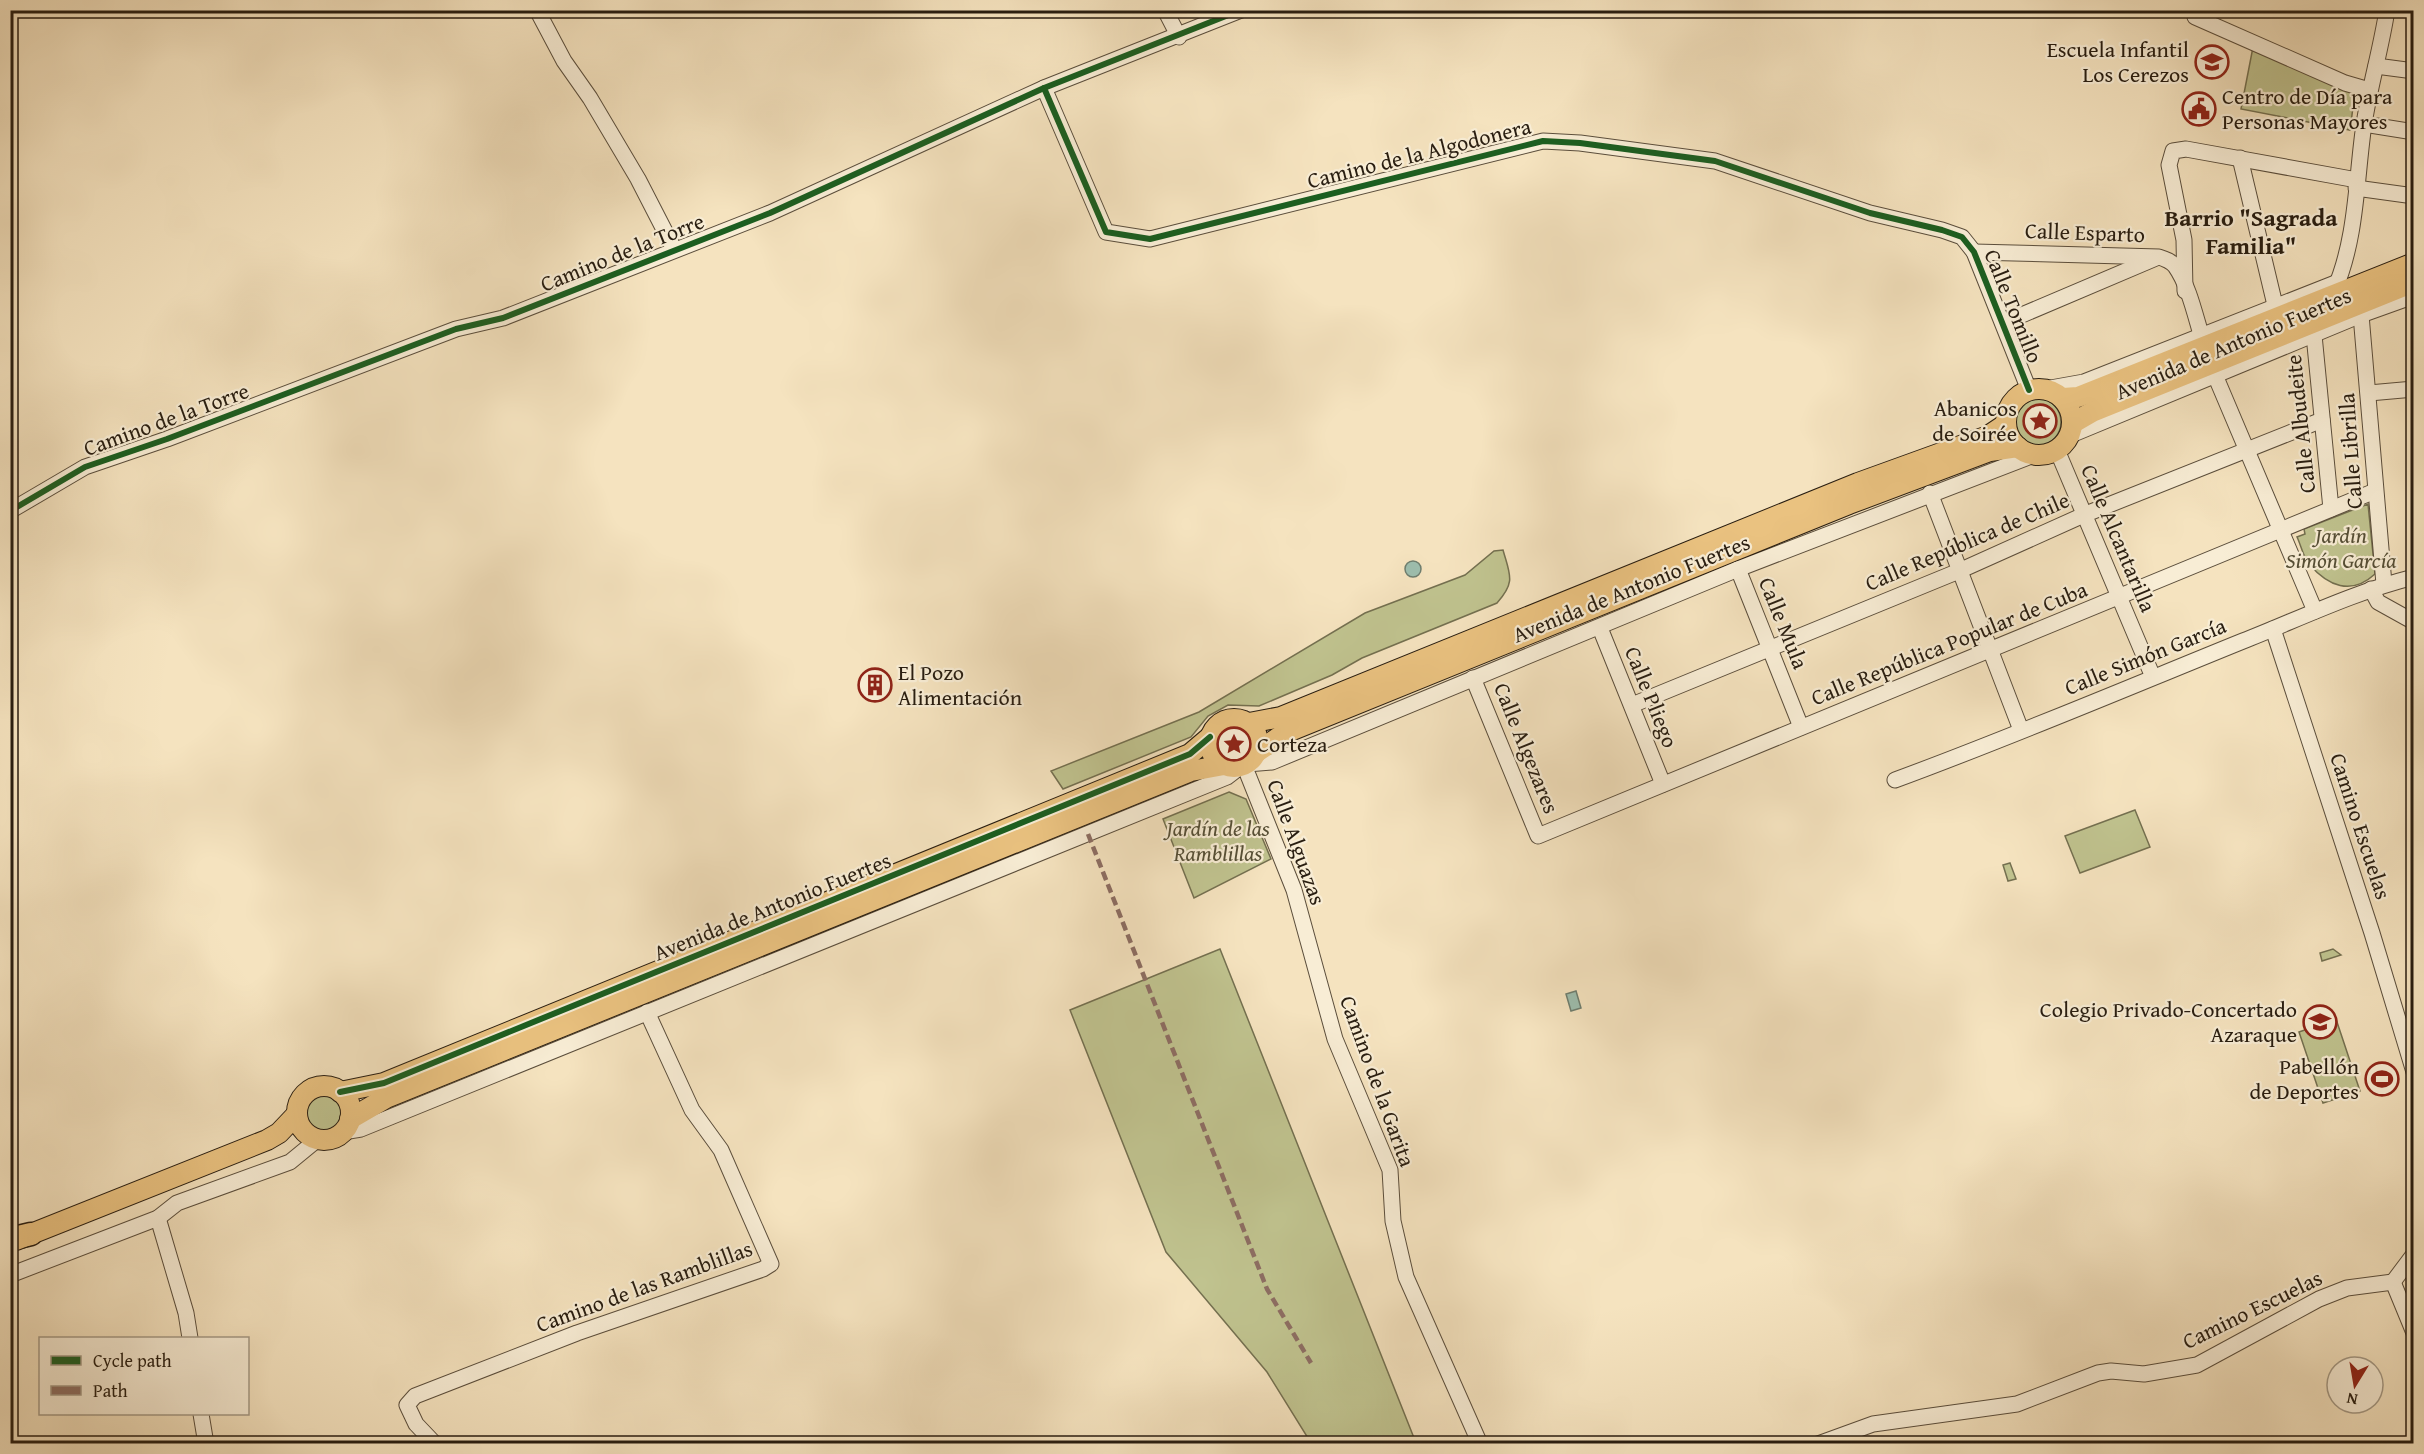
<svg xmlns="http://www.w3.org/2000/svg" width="2424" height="1454" font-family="'Gentium Book Plus',serif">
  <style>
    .green { fill: #c0c38f; stroke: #747050; stroke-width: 1.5 }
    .water { fill: #9dbeae; stroke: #6e7e6f; stroke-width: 1.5 }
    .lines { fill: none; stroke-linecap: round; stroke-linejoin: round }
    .minor-casing { stroke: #5b4e3c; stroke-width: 17 }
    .major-casing { stroke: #281d10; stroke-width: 22 }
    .highway-casing { stroke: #281d10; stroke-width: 25 }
    .minor { stroke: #f8edd5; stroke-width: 15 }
    .major { stroke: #eac280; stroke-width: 20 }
    .highway { stroke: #eac280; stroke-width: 22 }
    .quiet { stroke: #8d6e63; stroke-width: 4.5; stroke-dasharray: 9 4.5; stroke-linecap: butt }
    .cycleway-casing { stroke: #f8edd5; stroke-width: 10 }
    .cycleway { stroke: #1b5e20; stroke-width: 6 }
    .labels { text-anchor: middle; stroke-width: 4.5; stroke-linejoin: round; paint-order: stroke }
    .poi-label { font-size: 22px; fill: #281d10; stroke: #f8edd5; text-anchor: end }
    .street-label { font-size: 22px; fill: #281d10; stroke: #f8edd5 }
    .park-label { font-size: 22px; font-style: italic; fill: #564f36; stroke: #f8edd5 }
    .neighbourhood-label { font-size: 24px; font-weight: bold; fill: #281d10; stroke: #f8edd5 }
  </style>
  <rect width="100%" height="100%" fill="#f5e3bf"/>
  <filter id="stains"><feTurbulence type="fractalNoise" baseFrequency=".00333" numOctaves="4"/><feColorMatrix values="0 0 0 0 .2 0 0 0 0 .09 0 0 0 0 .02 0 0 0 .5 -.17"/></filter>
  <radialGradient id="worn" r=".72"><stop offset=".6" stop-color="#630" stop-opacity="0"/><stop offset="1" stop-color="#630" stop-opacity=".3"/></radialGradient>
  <g class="green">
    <polygon points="2253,47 2355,92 2350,130 2241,109"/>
    <circle cx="2037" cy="422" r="24"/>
    <path d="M 2368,504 L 2375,574 C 2351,596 2328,586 2309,564 C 2303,557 2301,545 2297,537 L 2305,534 L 2304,529 Z"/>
    <path d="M 1503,550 C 1510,575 1516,582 1497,603 L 1362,658 L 1332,675 L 1259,706 L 1228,705 L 1208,716 L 1191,737 L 1063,789 L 1051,771 L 1199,712 L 1365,613 L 1465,575 L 1494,551 Z"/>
    <polygon points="1229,792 1246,799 1271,859 1194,898 1163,819"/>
    <polygon points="2135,810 2150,847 2080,873 2065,836"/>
    <polygon points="2010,863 2016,879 2008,881 2003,865"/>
    <polygon points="1220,949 1416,1443 1311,1443 1267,1372 1166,1252 1070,1010"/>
    <polygon points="2333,949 2341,955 2322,961 2320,953"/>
    <polygon points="2336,1019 2360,1091 2323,1103 2299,1032"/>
    <circle cx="323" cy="1113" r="24"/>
  </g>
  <g class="water">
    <circle cx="1413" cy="569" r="8"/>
    <polygon points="1576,991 1581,1008 1571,1011 1566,994"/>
  </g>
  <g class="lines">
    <defs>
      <g id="minor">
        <polyline points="537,10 564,61 590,98 638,179 674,249"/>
        <polyline points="1165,10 1179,37"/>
        <polyline points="2195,17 2345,83 2369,90"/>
        <polyline points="2376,66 2414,71"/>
        <polyline points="1044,88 1106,232 1150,239 1543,141 1580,143 1715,161 1870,213 1942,230 1962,237 1974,252 2029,390"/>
        <polyline points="2364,124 2414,132"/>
        <polyline points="2240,158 2275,305"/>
        <polyline points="2356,188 2414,196"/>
        <path d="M 1974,252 L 2159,257 C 2165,259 2171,261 2175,266 C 2190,287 2196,320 2204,344"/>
        <polyline points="2185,291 2184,240 2169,165 2173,151 2186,149 2357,180"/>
        <path d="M 2334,291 C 2357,239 2356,179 2364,124 C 2370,85 2381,49 2387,10"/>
        <polyline points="2361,315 2384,584"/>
        <polyline points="2003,323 2156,258"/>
        <polyline points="2314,335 2331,509"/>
        <polyline points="2212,368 2315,611"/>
        <polyline points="2045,389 2084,382 2338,282"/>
        <polyline points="2369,393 2414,389"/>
        <polyline points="2071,435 2361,315 2414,296"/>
        <polyline points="2057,450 2153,677"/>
        <polyline points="1930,493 2021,730"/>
        <polyline points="10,511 85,467 167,439 456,329 503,318 770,213 1044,88 1241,10"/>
        <polyline points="1738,569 1801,727"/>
        <polyline points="2371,589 2378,602 2414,622"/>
        <polyline points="1600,628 1663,784"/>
        <polyline points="2273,629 2372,933 2414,1072"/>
        <polyline points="1473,678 1538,836 2375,491"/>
        <polyline points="1632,705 1959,571 2086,514 2322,420"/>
        <polyline points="1247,764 1272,762 1738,569 2034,455"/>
        <polyline points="1244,765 1294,890 1335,1039 1390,1170 1393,1221 1406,1277 1480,1444"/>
        <path d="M 1895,780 C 2012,737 2127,688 2243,641 C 2299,619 2354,592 2414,577"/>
        <polyline points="343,1132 361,1129 1227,777 1240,767"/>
        <polyline points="158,1218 186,1313 190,1338"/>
        <polyline points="10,1275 158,1218 177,1203 290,1162 318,1139"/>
        <polyline points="2393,1282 2414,1333"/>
        <polyline points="2393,1282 2414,1254"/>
        <polyline points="201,1414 206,1444"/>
        <polyline points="435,1444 416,1424 407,1405 415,1396 577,1333 763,1269 771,1264 721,1150 692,1110 647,1012"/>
        <polyline points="1818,1444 1873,1424 2017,1404 2098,1373 2111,1371 2144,1374 2197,1365 2319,1299 2347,1288 2393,1282"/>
      </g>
      <g id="major">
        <circle cx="2039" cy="422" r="33"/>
        <polyline points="2063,398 2078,397 2414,263"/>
        <polyline points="2073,423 2092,412 2414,282"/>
        <circle cx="1234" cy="743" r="24"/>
        <polyline points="1249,723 1281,717 1858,483 1988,436 2006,424"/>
        <polyline points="1257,752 1285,733 1849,504 1990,451 2018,447"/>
        <circle cx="324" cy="1113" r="27"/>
        <polyline points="340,1092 384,1083 1190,754 1210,737"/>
        <polyline points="350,1119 386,1098 1191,771 1224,765"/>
        <polyline points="16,1240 267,1140 279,1133 297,1114"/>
      </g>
      <polyline id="highway" points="10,1239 31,1234"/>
    </defs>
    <use href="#minor" class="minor-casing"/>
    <use href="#major" class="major-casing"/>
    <use href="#highway" class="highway-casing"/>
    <use href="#minor" class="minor"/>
    <use href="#major" class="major"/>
    <use href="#highway" class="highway"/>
    <polyline class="quiet" points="1088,834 1267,1289 1311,1363"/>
    <defs>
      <g id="cycleway">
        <polyline points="1044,88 1106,232 1150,239 1543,141 1580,143 1715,161 1870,213 1942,230 1962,237 1974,252 2029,390"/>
        <polyline points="10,511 85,467 167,439 456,329 503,318 770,213 1044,88 1241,10"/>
        <polyline points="340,1092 384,1083 1190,754 1210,737"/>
      </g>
    </defs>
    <use href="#cycleway" class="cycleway-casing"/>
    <use href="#cycleway" class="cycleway"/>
  </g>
  <defs>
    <symbol id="school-ring" viewBox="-11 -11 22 22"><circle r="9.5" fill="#f8edd5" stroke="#8f2418" stroke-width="1.5"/><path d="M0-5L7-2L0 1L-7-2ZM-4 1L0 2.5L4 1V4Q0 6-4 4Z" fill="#8f2418"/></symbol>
    <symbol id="civic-ring" viewBox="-11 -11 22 22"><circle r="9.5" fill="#f8edd5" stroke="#8f2418" stroke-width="1.5"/><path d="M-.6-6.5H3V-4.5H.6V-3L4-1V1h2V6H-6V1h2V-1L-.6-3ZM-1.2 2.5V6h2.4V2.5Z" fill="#8f2418"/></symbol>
    <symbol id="sight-ring" viewBox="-11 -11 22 22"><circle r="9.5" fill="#f8edd5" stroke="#8f2418" stroke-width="1.5"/><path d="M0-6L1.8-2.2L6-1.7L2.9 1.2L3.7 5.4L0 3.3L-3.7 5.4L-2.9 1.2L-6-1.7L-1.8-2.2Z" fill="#8f2418"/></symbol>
    <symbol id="building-ring" viewBox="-11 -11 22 22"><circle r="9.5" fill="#f8edd5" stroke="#8f2418" stroke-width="1.5"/><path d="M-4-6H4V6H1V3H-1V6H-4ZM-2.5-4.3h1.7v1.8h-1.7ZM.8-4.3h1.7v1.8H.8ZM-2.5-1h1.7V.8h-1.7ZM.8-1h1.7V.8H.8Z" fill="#8f2418"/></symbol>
    <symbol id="stadium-ring" viewBox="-11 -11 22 22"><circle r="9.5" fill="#f8edd5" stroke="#8f2418" stroke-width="1.5"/><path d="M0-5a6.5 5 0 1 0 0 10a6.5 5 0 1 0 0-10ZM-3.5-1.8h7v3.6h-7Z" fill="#8f2418"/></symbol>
  </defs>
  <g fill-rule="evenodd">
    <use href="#school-ring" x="2193" y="43" width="38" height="38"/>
    <use href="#civic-ring" x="2180" y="90" width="38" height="38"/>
    <use href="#sight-ring" x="2021" y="402" width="38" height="38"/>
    <use href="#building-ring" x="856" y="666" width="38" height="38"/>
    <use href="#sight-ring" x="1215" y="725" width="38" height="38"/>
    <use href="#school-ring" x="2301" y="1003" width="38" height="38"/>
    <use href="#stadium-ring" x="2363" y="1060" width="38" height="38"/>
  </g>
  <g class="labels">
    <g class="poi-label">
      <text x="2189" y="57">Escuela Infantil<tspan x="2189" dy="25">Los Cerezos</tspan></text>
      <text x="2222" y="104" text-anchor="start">Centro de Día para<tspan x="2222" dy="25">Personas Mayores</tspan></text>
      <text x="2017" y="416">Abanicos<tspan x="2017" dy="25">de Soirée</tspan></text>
      <text x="898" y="680" text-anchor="start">El Pozo<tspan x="898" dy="25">Alimentación</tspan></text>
      <text x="1257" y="752" text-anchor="start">Corteza</text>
      <text x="2297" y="1017">Colegio Privado-Concertado<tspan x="2297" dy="25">Azaraque</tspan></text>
      <text x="2359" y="1074">Pabellón<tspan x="2359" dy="25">de Deportes</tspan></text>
    </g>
    <g class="street-label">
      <text transform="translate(1419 153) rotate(-14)" y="8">Camino de la Algodonera</text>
      <text transform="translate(2085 232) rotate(2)" y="8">Calle Esparto</text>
      <text transform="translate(622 252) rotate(-22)" y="8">Camino de la Torre</text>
      <text transform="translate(2014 306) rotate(68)" y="8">Calle Tomillo</text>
      <text transform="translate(2233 343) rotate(-23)" y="8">Avenida de Antonio Fuertes</text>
      <text transform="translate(166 419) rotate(-20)" y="8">Camino de la Torre</text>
      <text transform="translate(2300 424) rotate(-96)" y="8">Calle Albudeite</text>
      <text transform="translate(2350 451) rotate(-94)" y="8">Calle Librilla</text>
      <text transform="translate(2119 538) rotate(67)" y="8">Calle Alcantarilla</text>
      <text transform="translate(1967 541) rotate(-23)" y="8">Calle República de Chile</text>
      <text transform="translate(1631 588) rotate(-22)" y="8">Avenida de Antonio Fuertes</text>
      <text transform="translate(1784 623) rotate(68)" y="8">Calle Mula</text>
      <text transform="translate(1949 643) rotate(-22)" y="8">Calle República Popular de Cuba</text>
      <text transform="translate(2145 656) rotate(-22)" y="8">Calle Simón García</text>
      <text transform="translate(1652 697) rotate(68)" y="8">Calle Pliego</text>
      <text transform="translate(1527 748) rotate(68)" y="8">Calle Algezares</text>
      <text transform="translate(2361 826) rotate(72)" y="8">Camino Escuelas</text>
      <text transform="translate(1297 842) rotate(70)" y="8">Calle Alguazas</text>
      <text transform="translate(772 906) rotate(-22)" y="8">Avenida de Antonio Fuertes</text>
      <text transform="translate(1378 1081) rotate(70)" y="8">Camino de la Garita</text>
      <text transform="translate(644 1286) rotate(-20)" y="8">Camino de las Ramblillas</text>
      <text transform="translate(2252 1309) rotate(-26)" y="8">Camino Escuelas</text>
    </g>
    <g class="park-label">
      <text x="2341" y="543">Jardín<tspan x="2341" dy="25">Simón García</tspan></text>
      <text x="1218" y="836">Jardín de las<tspan x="1218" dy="25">Ramblillas</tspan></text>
    </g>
    <g class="neighbourhood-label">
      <text x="2251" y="226">Barrio "Sagrada<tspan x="2251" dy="28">Familia"</tspan></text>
    </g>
  </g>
  <rect width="2424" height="1454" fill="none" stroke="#f5e3bf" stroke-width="36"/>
  <rect x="12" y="12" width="2400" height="1430" fill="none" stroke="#281d10" stroke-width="3"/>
  <rect x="18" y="18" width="2388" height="1418" fill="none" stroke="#281d10" stroke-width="1.5"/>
  <rect x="39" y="1337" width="210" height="78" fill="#f8edd5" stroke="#a59a86" stroke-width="1.5"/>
  <rect x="51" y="1356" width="30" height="9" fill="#1b5e20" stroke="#a59a86" stroke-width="1.5"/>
  <text x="93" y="1367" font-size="18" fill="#281d10">Cycle path</text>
  <rect x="51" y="1386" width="30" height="9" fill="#8d6e63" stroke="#a59a86" stroke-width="1.5"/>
  <text x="93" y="1397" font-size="18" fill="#281d10">Path</text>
  <g transform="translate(2355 1385) rotate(191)"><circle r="28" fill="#f8edd5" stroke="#a59a86" stroke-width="1.5"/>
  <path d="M0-4.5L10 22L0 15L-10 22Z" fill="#8f2418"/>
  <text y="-9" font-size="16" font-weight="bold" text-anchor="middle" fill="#281d10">N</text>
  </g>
  <rect width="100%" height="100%" filter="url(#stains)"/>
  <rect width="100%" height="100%" fill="url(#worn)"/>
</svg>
